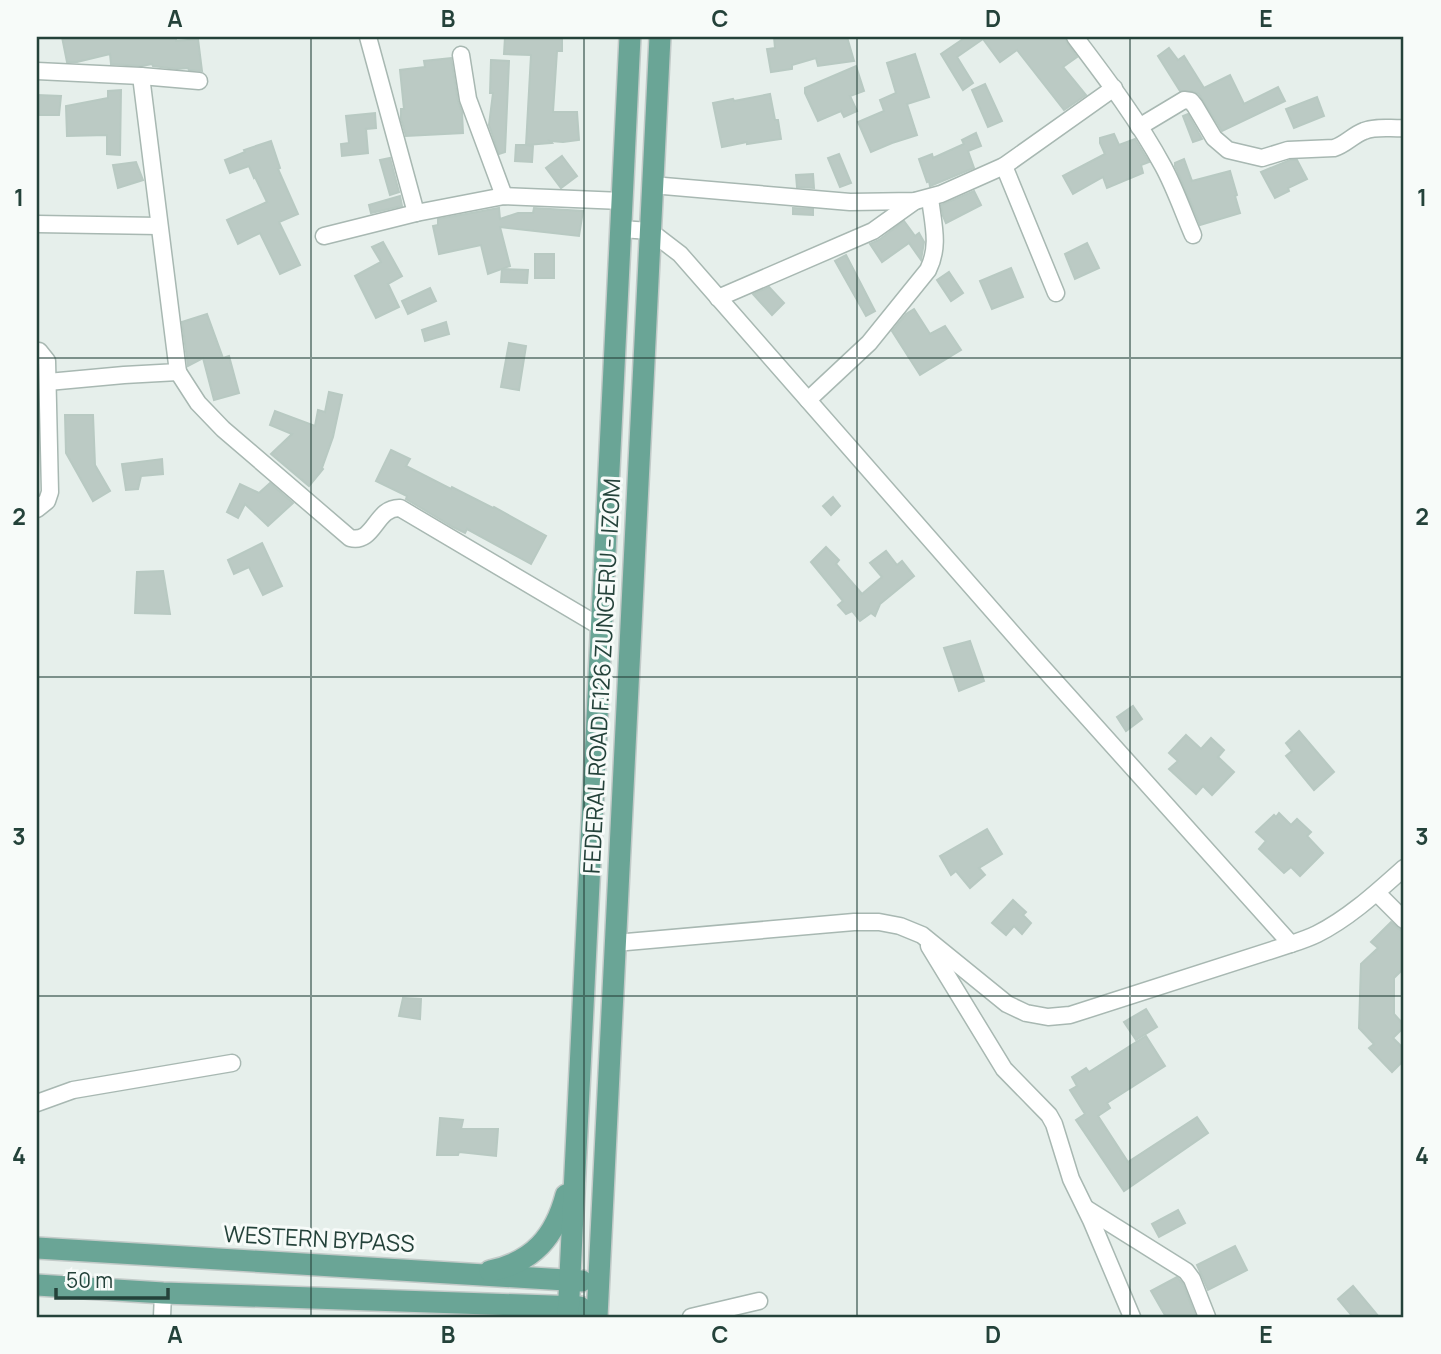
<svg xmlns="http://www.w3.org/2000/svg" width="1441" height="1354" font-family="Manrope,sans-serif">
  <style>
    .building { fill: #bbcac4; stroke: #b8c9c2; stroke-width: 2 }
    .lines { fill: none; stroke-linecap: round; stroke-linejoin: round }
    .minor-casing { stroke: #a8b8b2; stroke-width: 19 }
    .major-casing { stroke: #c2cac8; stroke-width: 24 }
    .minor { stroke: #fff; stroke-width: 16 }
    .major { stroke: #6aa596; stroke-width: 21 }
    .grid { fill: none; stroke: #24423a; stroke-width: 2; stroke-opacity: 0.55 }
    .labels { text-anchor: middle; stroke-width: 6; stroke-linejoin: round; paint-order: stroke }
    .street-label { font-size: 23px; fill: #24423a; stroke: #f7fbf9 }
    .neatline { fill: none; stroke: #24423a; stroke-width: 2.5 }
    .grid-label { font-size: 23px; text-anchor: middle; font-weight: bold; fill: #24423a }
  </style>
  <rect width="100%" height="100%" fill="#e6efeb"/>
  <g class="building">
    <polygon points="62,37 176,37 176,41 198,39 202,71 189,70 188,68 177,69 153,66 152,64 142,66 111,64 110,54 77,62 67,62"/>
    <polygon points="505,37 562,37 562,51 557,51 553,112 577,112 579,140 563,142 550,141 552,143 526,145 533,146 532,162 515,161 516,145 526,145 531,55 504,54"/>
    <polygon points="774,37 847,37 854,61 818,66 816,58 792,65 792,69 771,72 767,49 775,48"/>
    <polygon points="966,37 1065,37 1067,43 1077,57 1063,67 1086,95 1064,110 1017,50 1000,62 983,39 957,57 973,83 963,90 941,54"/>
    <polygon points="1169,48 1178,60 1184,56 1204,88 1230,75 1244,104 1278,87 1285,101 1222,131 1199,94 1192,91 1180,91 1158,56"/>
    <polygon points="915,54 929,97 907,104 917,135 892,143 871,152 858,122 884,111 880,100 896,93 887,63"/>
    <polygon points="451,58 458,101 462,112 463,133 406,136 401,119 401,109 404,109 400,70 425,67 424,61"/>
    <polygon points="491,60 509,61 505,152 499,154 489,125 493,93 490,93"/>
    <polygon points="856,66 864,91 850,96 857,111 844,117 841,111 818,121 805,93 805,88"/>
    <polygon points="985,84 1002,121 988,127 972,90"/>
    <polygon points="121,90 120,155 107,154 107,135 67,136 66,106 108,98 108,91"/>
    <polygon points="770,94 775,120 778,120 781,139 747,144 747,142 722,147 713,103 733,99 734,101"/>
    <polygon points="37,95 61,96 59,115 37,115"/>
    <polygon points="1317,97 1324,116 1294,128 1286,109"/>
    <polygon points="375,113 376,128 366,129 368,153 342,156 341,144 349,143 346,116"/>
    <polygon points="1188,114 1202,139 1193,142 1183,116"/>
    <polygon points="976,133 981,146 968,151 974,168 930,186 929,181 927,182 919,159 932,154 933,158 964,144 962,140"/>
    <polygon points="1114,134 1119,145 1135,139 1149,162 1141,165 1143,173 1107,188 1103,177 1073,194 1063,176 1105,154 1100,143 1100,138"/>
    <polygon points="271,141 280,168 278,169 298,214 279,222 300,265 280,274 260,233 238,244 227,220 267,202 255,177 254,178 249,166 230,173 225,160 245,152 244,150"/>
    <polygon points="839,154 851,183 840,187 828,158"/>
    <polygon points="562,156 577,176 561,188 546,168"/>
    <polygon points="390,158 399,192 390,195 380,160"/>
    <polygon points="1184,159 1192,181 1230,171 1237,195 1235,196 1240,213 1200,225 1175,166 1175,163"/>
    <polygon points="1290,160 1297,160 1307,179 1288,188 1289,191 1275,198 1261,172"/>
    <polygon points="136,162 143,180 118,188 113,165"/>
    <polygon points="813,174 814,188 797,187 796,175"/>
    <polygon points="974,191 981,205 946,223 943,216 941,205"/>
    <polygon points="400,196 402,206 371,213 369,205"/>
    <polygon points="499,208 500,219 518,213 533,213 534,208 583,211 579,236 500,227 510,266 488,274 481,245 439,254 433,226 438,225 438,219"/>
    <polygon points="793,208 813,209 813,215 793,214"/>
    <polygon points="904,221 915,236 919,233 924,242 921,260 909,243 882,262 870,244 879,240"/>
    <polygon points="383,242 402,276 388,284 399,307 376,318 355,276 381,262 372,247"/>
    <polygon points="1087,243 1099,268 1075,279 1065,254"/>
    <rect x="535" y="254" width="19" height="24"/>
    <polygon points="846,255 875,311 866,316 835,261"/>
    <polygon points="1011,268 1023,297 992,309 980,281"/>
    <polygon points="502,269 528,270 527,283 501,282"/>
    <polygon points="949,272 963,293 951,301 937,280"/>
    <polygon points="769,287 784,303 772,315 753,294"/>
    <polygon points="430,288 436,301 408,314 402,301"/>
    <polygon points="914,309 930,334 945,326 961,350 920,375 892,331 906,314"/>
    <polygon points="207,314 223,358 229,356 239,393 214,400 203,358 188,366 182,322"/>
    <polygon points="446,322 449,334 425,341 422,330"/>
    <polygon points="509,343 526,346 519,390 501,387"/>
    <polygon points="329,392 342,395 333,437 322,468 323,469 309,486 271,454 292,434 270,425 275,411 315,426 318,410 325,412"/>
    <polygon points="65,415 93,415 95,465 110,491 93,501 66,453"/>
    <polygon points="391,450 410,459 406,466 451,489 452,487 493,508 494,507 546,536 531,564 467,529 465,533 453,527 406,499 407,496 376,481"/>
    <polygon points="162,459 163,474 141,476 138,489 126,490 122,464"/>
    <polygon points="270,483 293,503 268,526 245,504 238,518 227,512 240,484 259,493"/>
    <polygon points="833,497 840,506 831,515 823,506"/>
    <polygon points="262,543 282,586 263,595 249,567 234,574 228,560"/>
    <polygon points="826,547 839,560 836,564 862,594 882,577 870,563 886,551 897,565 902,561 914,576 880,604 875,616 871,613 860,621 852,611 846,614 838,605 843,601 811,562"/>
    <polygon points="163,571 170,614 135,613 137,572"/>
    <polygon points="970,641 984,681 959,691 944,648"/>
    <polygon points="1133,706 1142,719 1126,731 1117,717"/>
    <polygon points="1299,731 1334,772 1314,790 1286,756 1292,751 1286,743"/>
    <polygon points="1186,735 1201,749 1211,738 1224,750 1218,757 1234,772 1212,795 1203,786 1196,794 1169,769 1178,761 1169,753"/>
    <polygon points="1279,813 1291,825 1297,819 1311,832 1307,836 1323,853 1300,876 1291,867 1284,873 1259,849 1266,841 1256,832 1274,815 1276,817"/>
    <polygon points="987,829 1002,854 979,868 985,875 970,888 956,871 951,875 940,856"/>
    <polygon points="1013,900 1026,912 1023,915 1031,923 1022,934 1014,926 1006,935 992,923"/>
    <polygon points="1391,922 1404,933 1404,968 1394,978 1394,1014 1404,1025 1404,1027 1393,1038 1404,1049 1404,1060 1392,1072 1369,1048 1374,1044 1359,1028 1361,964 1378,948 1371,942"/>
    <polygon points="403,998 421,999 420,1019 399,1016"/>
    <polygon points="1146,1009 1157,1027 1136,1040 1124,1022"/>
    <polygon points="1146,1036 1165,1066 1107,1103 1110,1108 1098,1116 1128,1162 1197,1117 1208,1133 1124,1191 1076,1120 1085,1114 1070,1090 1077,1086 1072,1077 1086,1068 1089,1072"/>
    <polygon points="440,1118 463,1120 461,1129 498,1129 496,1156 459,1152 458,1155 437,1155"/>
    <polygon points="1178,1210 1185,1223 1159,1237 1152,1224"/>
    <polygon points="1235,1246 1247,1270 1208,1290 1197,1265"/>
    <polygon points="1177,1277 1183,1284 1196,1317 1166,1317 1151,1291"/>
    <polygon points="1353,1286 1379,1317 1353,1317 1338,1299"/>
  </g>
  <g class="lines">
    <defs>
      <g id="minor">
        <polyline points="368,37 416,213"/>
        <path d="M 1075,37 C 1106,78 1138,120 1163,166 C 1175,188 1183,212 1193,235"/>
        <polyline points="461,55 468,99 504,196"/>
        <polyline points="37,71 141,76 199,81"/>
        <path d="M 1139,127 L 1184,100 L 1191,101 L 1195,106 L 1214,138 L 1228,150 L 1262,158 L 1288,150 L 1334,148 C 1345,145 1353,135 1364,131 C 1376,126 1391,129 1404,128"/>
        <polyline points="1004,166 1056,293"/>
        <polyline points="652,185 850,202 915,201 941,194 1004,166 1114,88"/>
        <polyline points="37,224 159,226"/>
        <polyline points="621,229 650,231 680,254 1035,659 1291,944"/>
        <polyline points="324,236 416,213 504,196 622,201"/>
        <polyline points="718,298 873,231 915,201"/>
        <polyline points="37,351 39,351 47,361 50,492 47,501 37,509"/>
        <path d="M 178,372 L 198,403 L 223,429 L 350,538 C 375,544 375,507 400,508 L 601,627"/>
        <polyline points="48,382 124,375 178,372 141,76"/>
        <path d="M 808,400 L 869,343 L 928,270 C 940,246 933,224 930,198"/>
        <polyline points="1377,893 1404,920"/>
        <path d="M 615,943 L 854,922 L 879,922 L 900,926 L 922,935 L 1007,1004 L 1026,1013 L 1048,1017 L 1070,1015 L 1291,944 C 1300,941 1309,938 1317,934 C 1349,918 1377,892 1404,868"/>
        <polyline points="929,946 1004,1069 1049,1115 1054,1124 1071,1179 1091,1220 1132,1317"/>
        <polyline points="37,1103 73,1090 232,1063"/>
        <polyline points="1087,1209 1186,1271 1192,1279 1207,1317"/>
        <polyline points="162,1317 163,1293"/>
        <polyline points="691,1317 759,1301"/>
      </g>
      <g id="major">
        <polyline points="37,1248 582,1281"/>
        <path d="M 490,1271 C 533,1262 555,1237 566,1195"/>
        <polyline points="37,1285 163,1293 580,1307"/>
        <polyline points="568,1317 630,37"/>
        <polyline points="597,1317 660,37"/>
      </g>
    </defs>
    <use href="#minor" class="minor-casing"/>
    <use href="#major" class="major-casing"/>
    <use href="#minor" class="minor"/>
    <use href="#major" class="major"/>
  </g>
  <path class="grid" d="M 311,37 L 311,1317M 584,37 L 584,1317M 857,37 L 857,1317M 1130,37 L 1130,1317M 37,358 L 1404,358M 37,677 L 1404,677M 37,996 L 1404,996"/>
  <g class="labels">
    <g class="street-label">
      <text transform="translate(602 676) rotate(-87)" y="8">FEDERAL ROAD F.126 ZUNGERU - IZOM</text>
      <text transform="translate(319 1239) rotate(3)" y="8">WESTERN BYPASS</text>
    </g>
  </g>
  <rect width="1441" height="1354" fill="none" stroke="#f7fbf9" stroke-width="77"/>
  <path d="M56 1288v10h112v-10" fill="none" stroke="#24423a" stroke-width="3.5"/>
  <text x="66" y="1288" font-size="21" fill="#24423a" stroke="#f7fbf9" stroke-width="5" paint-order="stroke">50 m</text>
  <rect x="38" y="38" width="1364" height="1278" class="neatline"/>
  <g class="grid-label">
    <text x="175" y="27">A</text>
    <text x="448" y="27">B</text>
    <text x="720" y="27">C</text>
    <text x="993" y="27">D</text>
    <text x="1266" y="27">E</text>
    <text x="19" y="206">1</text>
    <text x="1422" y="206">1</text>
    <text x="19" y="525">2</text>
    <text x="1422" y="525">2</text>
    <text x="19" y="845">3</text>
    <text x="1422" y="845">3</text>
    <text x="19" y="1164">4</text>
    <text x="1422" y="1164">4</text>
    <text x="175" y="1343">A</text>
    <text x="448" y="1343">B</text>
    <text x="720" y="1343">C</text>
    <text x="993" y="1343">D</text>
    <text x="1266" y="1343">E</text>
  </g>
</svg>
